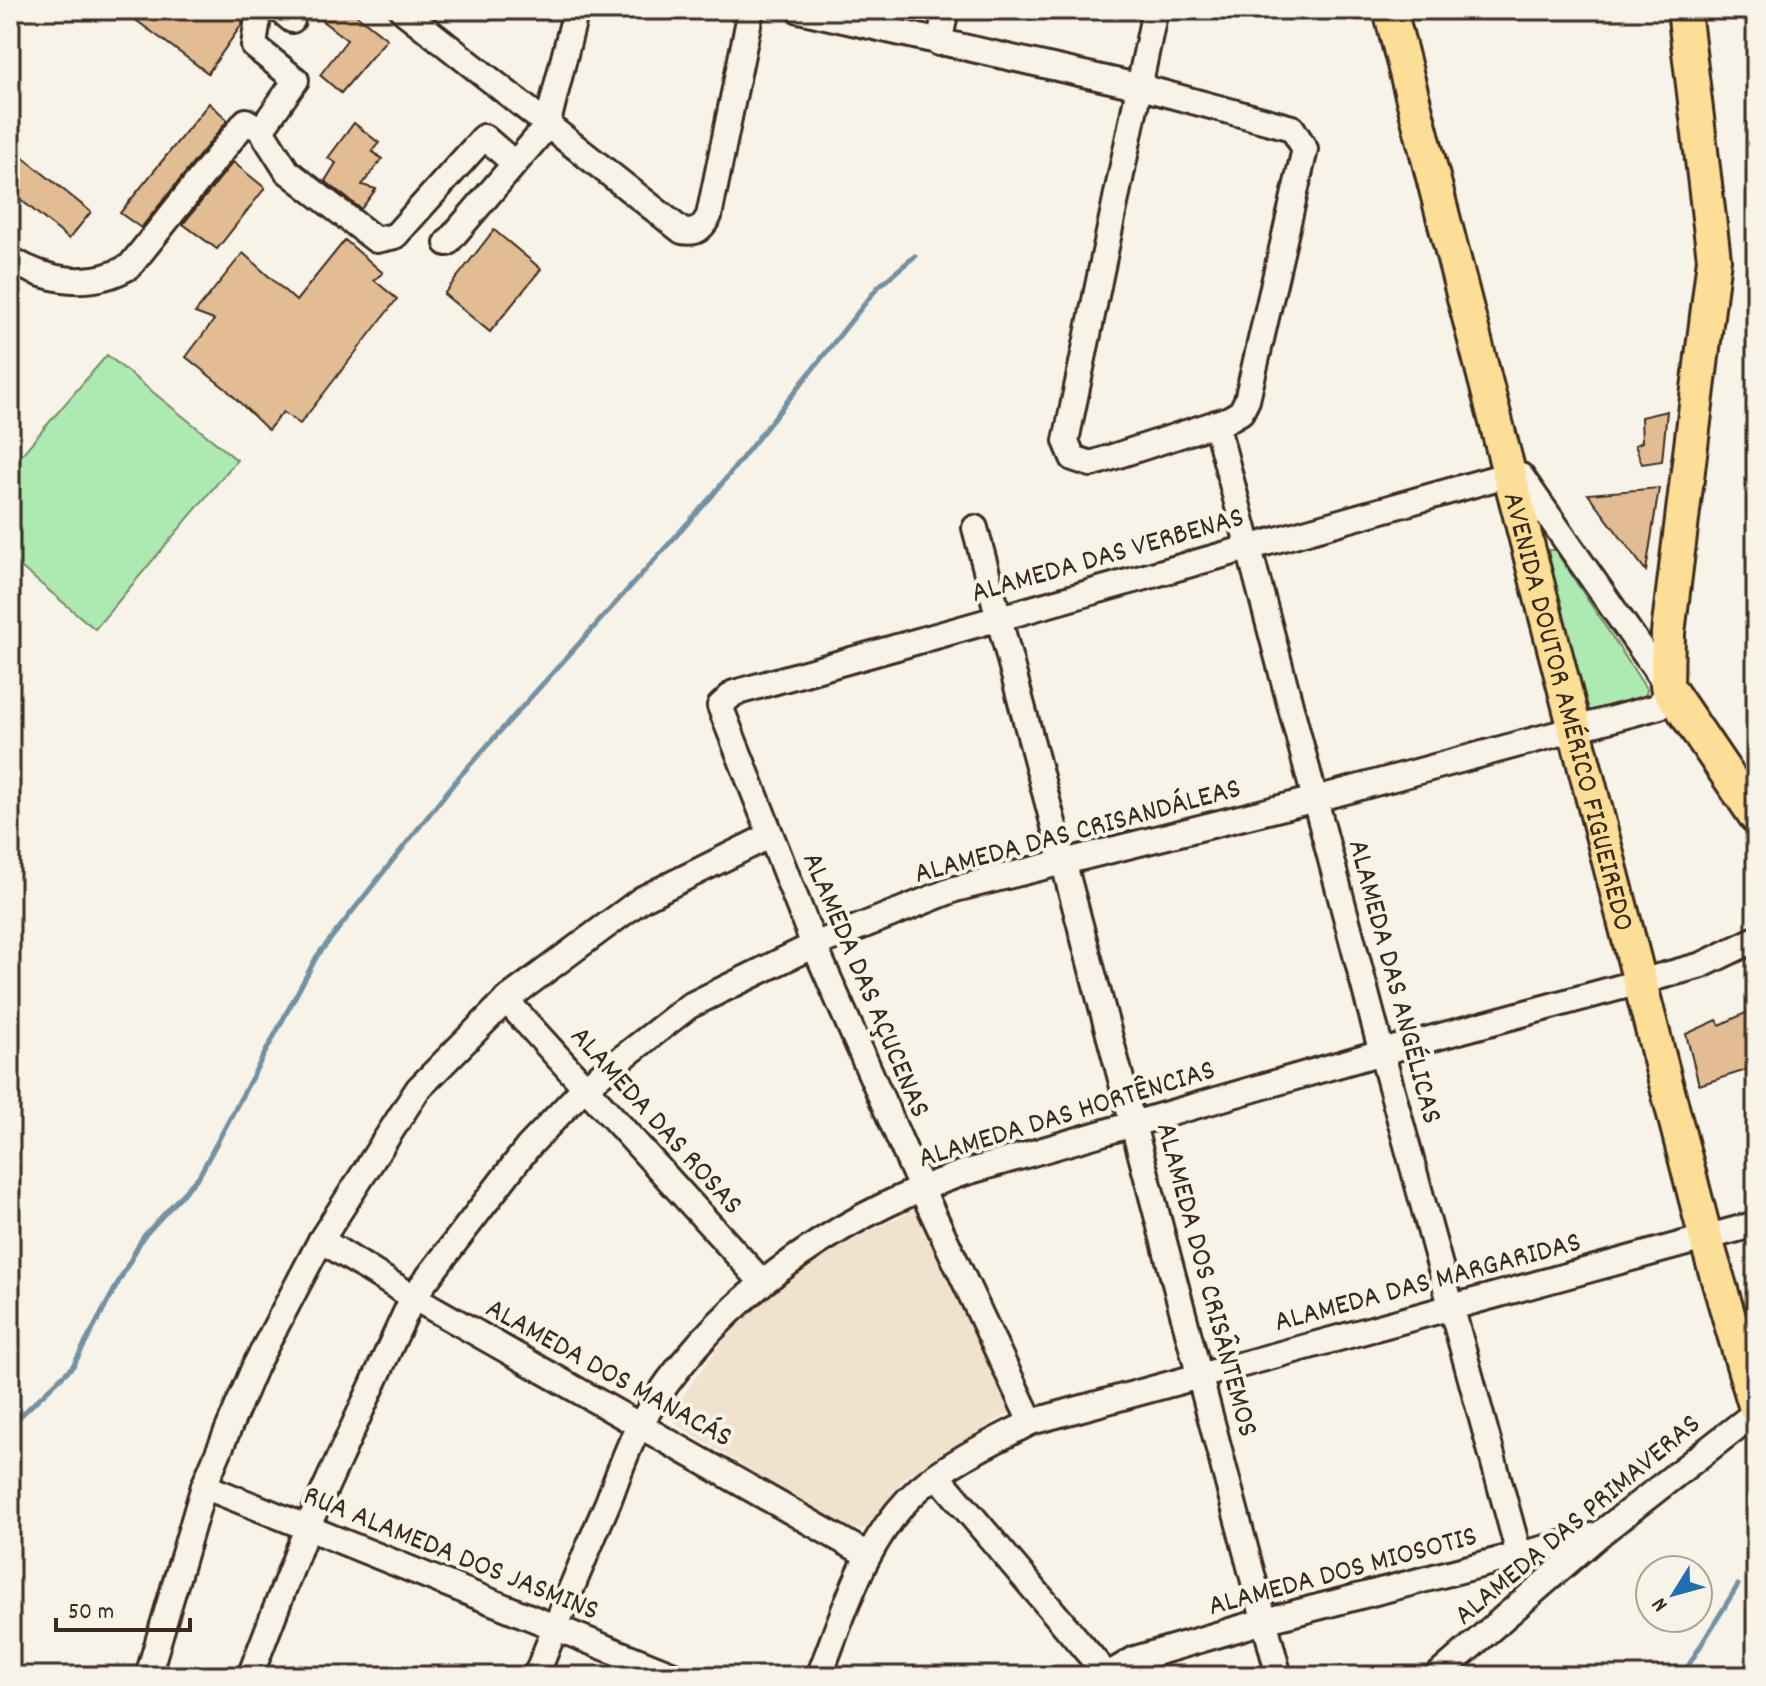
<svg xmlns="http://www.w3.org/2000/svg" width="1766" height="1686" font-family="Dekko,sans-serif">
  <style>
    .built { fill: #f1e2ce }
    .green { fill: #adeab1; stroke: #748a68; stroke-width: 2 }
    .lines { fill: none; stroke-linecap: round; stroke-linejoin: round }
    .stream { stroke: #7391a2; stroke-width: 5 }
    .building { fill: #e2bc93; stroke: #3b2a1e; stroke-width: 2 }
    .minor-casing { stroke: #3b2a1e; stroke-width: 30 }
    .major-casing { stroke: #3b2a1e; stroke-width: 38 }
    .minor { stroke: #f7f3e8; stroke-width: 24 }
    .major { stroke: #fcde96; stroke-width: 32 }
    .labels { text-anchor: middle; stroke-width: 8; stroke-linejoin: round; paint-order: stroke }
    .street-label { font-size: 30px; fill: #3b2a1e; stroke: #f7f3e8 }
  </style>
  <rect width="100%" height="100%" fill="#f7f3e8"/>
  <filter id="ink" filterUnits="userSpaceOnUse"><feTurbulence type="fractalNoise" baseFrequency=".0125" numOctaves="2"/><feDisplacementMap in="SourceGraphic" scale="16" xChannelSelector="R" yChannelSelector="G"/><feConvolveMatrix kernelMatrix="1 2 1 2 8 2 1 2 1" color-interpolation-filters="sRGB"/></filter>
  <g filter="url(#ink)">
    <polygon class="built" points="913,1210 920,1215 1013,1410 904,1478 869,1528 846,1529 676,1424 672,1410 736,1323 819,1257"/>
    <g class="green">
      <polygon points="107,355 237,460 95,629 10,558 10,468"/>
      <polygon points="1547,550 1555,550 1647,690 1643,703 1598,714 1589,711 1545,556"/>
    </g>
    <g class="lines">
      <g class="stream">
        <polyline points="10,1426 73,1366 143,1237 199,1176 317,956 459,777 712,496 878,287 915,256"/>
        <polyline points="1682,1676 1738,1585"/>
      </g>
    </g>
    <g class="building">
      <polygon points="122,10 241,10 244,12 242,24 208,73"/>
      <polygon points="308,10 350,10 387,39 341,93 320,75 347,40"/>
      <polygon points="209,103 228,120 141,228 120,213"/>
      <polygon points="354,123 379,143 372,151 382,159 362,185 376,189 361,209 325,181 336,163 328,158"/>
      <polygon points="10,147 91,212 69,239 10,191"/>
      <polygon points="233,162 265,188 217,249 183,224"/>
      <polygon points="494,230 541,269 490,332 444,294"/>
      <polygon points="345,240 383,273 374,280 397,299 300,424 283,412 268,430 226,389 186,357 214,320 195,313 243,253 296,301"/>
      <polygon points="1667,411 1662,461 1642,464 1635,445 1642,442 1641,417"/>
      <polygon points="1659,488 1646,571 1588,494"/>
      <polygon points="1756,1008 1756,1067 1699,1085 1686,1034 1717,1020 1720,1025"/>
    </g>
    <g class="lines">
      <defs>
        <g id="minor">
          <polyline points="259,10 254,46 296,80 261,130 287,171 376,240 395,236 484,137 514,163"/>
          <polyline points="280,10 292,20"/>
          <path d="M 402,10 L 682,231 C 697,234 702,228 709,216 L 751,10"/>
          <polyline points="799,10 1137,86 1292,128 1305,149 1247,400 1241,412 1229,419 1091,464 1073,458 1066,441 1155,10"/>
          <polyline points="939,43 946,10"/>
          <polyline points="447,243 547,126 576,10"/>
          <path d="M 10,259 C 47,282 92,289 130,266 L 246,121 L 261,130"/>
          <polyline points="1216,423 1385,1065 1519,1554"/>
          <polyline points="975,528 1279,1676"/>
          <polyline points="506,1000 762,1282"/>
          <polyline points="321,1240 413,1297 868,1555"/>
          <polyline points="937,1475 1107,1675"/>
          <polyline points="204,1486 676,1676"/>
          <polyline points="148,1676 204,1486 255,1366 321,1240 418,1089 506,1000 642,899 769,836"/>
          <polyline points="250,1676 307,1528 413,1297 528,1147 585,1087 689,1006 814,945 955,889 1316,799 1660,706 1667,686 1521,476 1510,474 734,693 720,706 814,945 921,1188 1031,1422"/>
          <path d="M 536,1676 C 559,1617 583,1560 608,1502 C 618,1476 627,1447 641,1423 C 711,1304 831,1219 960,1174 L 1382,1052 L 1702,965 L 1756,939"/>
          <path d="M 819,1676 C 845,1611 865,1536 920,1488 C 953,1460 993,1442 1031,1422 L 1756,1224"/>
          <polyline points="1106,1676 1135,1659 1264,1621 1600,1534"/>
          <polyline points="1437,1676 1600,1534 1756,1412"/>
        </g>
        <g id="major">
          <path id="s1" d="M 1390,10 L 1706,1239 L 1756,1409"/>
          <polyline points="1684,10 1714,259 1668,633 1667,686 1756,817"/>
        </g>
      </defs>
      <use href="#minor" class="minor-casing"/>
      <use href="#major" class="major-casing"/>
      <use href="#minor" class="minor"/>
      <use href="#major" class="major"/>
    </g>
  </g>
  <g class="labels">
    <g class="street-label">
      <text transform="translate(1107 553) rotate(-16)" y="10">ALAMEDA DAS VERBENAS</text>
      <text dy="10" stroke="none"><textPath href="#s1" startOffset="724">AVENIDA DOUTOR AMÉRICO FIGUEIREDO</textPath></text>
      <text transform="translate(1077 829) rotate(-15)" y="10">ALAMEDA DAS CRISANDÁLEAS</text>
      <text transform="translate(1397 981) rotate(75)" y="10">ALAMEDA DAS ANGÉLICAS</text>
      <text transform="translate(868 984) rotate(67)" y="10">ALAMEDA DAS AÇUCENAS</text>
      <text transform="translate(1066 1112) rotate(-17)" y="10">ALAMEDA DAS HORTÊNCIAS</text>
      <text transform="translate(658 1119) rotate(48)" y="10">ALAMEDA DAS ROSAS</text>
      <text transform="translate(1209 1279) rotate(75)" y="10">ALAMEDA DOS CRISÂNTEMOS</text>
      <text transform="translate(1427 1280) rotate(-15)" y="10">ALAMEDA DAS MARGARIDAS</text>
      <text transform="translate(610 1371) rotate(29)" y="10">ALAMEDA DOS MANACÁS</text>
      <text transform="translate(1576 1518) rotate(-40)" y="10">ALAMEDA DAS PRIMAVERAS</text>
      <text transform="translate(452 1551) rotate(22)" y="10">RUA ALAMEDA DOS JASMINS</text>
      <text transform="translate(1342 1569) rotate(-15)" y="10">ALAMEDA DOS MIOSOTIS</text>
    </g>
  </g>
  <rect width="1766" height="1686" fill="none" stroke="#f7f3e8" stroke-width="40"/>
  <rect x="20" y="20" width="1726" height="1646" fill="none" stroke="#3b2a1e" stroke-width="3" filter="url(#ink)"/>
  <g transform="translate(1674 1594) rotate(233)"><circle r="38" fill="#f7f3e8" stroke="#aca397" stroke-width="2"/>
  <path d="M0-6L14 30L0 20L-14 30Z" fill="#1f6fb2"/>
  <text y="-12" font-size="22" font-weight="bold" text-anchor="middle" fill="#3b2a1e">N</text>
  </g>
  <path d="M56 1618v12h134v-12" fill="none" stroke="#3b2a1e" stroke-width="4"/>
  <text x="68" y="1618" font-size="24" fill="#3b2a1e" stroke="#f7f3e8" stroke-width="6" paint-order="stroke">50 m</text>
</svg>
